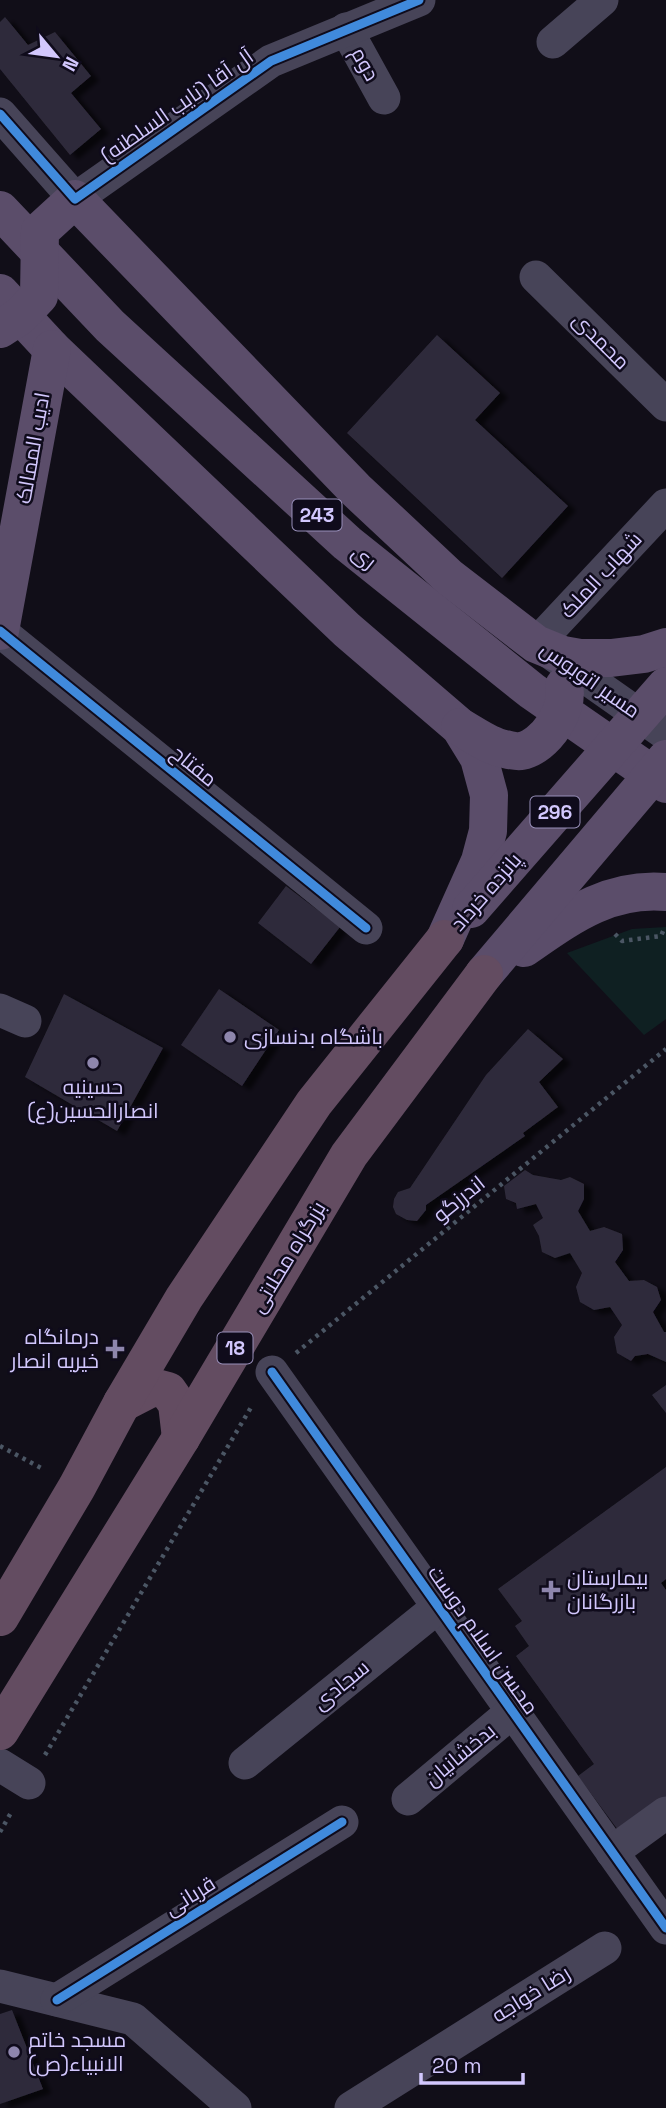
<svg xmlns="http://www.w3.org/2000/svg" width="666" height="2108" font-family="'Space Grotesk',Cairo,sans-serif">
  <style>
    .green { fill: #0f2022 }
    .building { fill: #2f2b3b; filter: url(#shadow) }
    .lines { fill: none; stroke-linecap: round; stroke-linejoin: round }
    .path { stroke: #4b5664; stroke-width: 4.5; stroke-dasharray: 3.5 5; stroke-linecap: butt }
    .minor { stroke: #474458; stroke-width: 33 }
    .major { stroke: #5b4d6a; stroke-width: 38 }
    .highway { stroke: #634c61; stroke-width: 38 }
    .cycleway-casing { stroke: #0f0b1b; stroke-width: 13 }
    .cycleway { stroke: #408adc; stroke-width: 9 }
    .poi-dot { fill: #8e86ad; stroke: #0f0b1b; stroke-width: 2.5 }
    .labels { text-anchor: middle; stroke-width: 5; stroke-linejoin: round; paint-order: stroke }
    .shield { fill: #0f0b1b; stroke: #988fb9; stroke-width: 2 }
    .shield-label { font-size: 19px; font-weight: bold; fill: #d2c7fd }
    .street-label { font-size: 21px; fill: #d2c7fd; stroke: #0f0b1b }
    .poi-label { font-size: 21px; fill: #d2c7fd; stroke: #0f0b1b; text-anchor: start }
  </style>
  <defs>
    <filter id="shadow"><feDropShadow dx="8" dy="4.5" stdDeviation="2" flood-color="#0009"/></filter>
  </defs>
  <rect width="100%" height="100%" fill="#110e18"/>
  <polygon class="green" points="666,927 666,1019 644,1035 567,953 632,929"/>
  <g class="building">
    <polygon points="5,17 28,45 55,32 91,76 71,93 101,129 70,155 0,69 0,22"/>
    <polygon points="437,335 500,393 475,420 568,506 502,578 347,433"/>
    <polygon points="286,886 340,927 311,964 258,923"/>
    <polygon points="219,989 279,1030 242,1086 181,1045"/>
    <polygon points="64,994 163,1048 117,1131 25,1077"/>
    <polygon points="528,1029 563,1059 539,1082 558,1107 523,1133 525,1136 426,1205 426,1210 417,1221 407,1220 396,1214 393,1207 394,1199 398,1192 410,1188 486,1075"/>
    <polygon points="525,1170 533,1175 561,1180 570,1177 584,1184 584,1199 578,1211 590,1231 604,1227 622,1234 623,1250 615,1262 629,1281 644,1280 657,1287 661,1300 653,1312 664,1332 666,1332 666,1362 648,1354 635,1356 631,1361 617,1353 614,1337 622,1325 610,1307 594,1310 580,1302 576,1287 582,1273 570,1253 555,1258 542,1252 539,1236 533,1225 543,1218 536,1204 517,1209 516,1203 506,1199 504,1186"/>
    <polygon points="666,1385 666,1413 652,1395"/>
    <polygon points="666,1467 666,1579 661,1583 666,1590 666,1802 621,1834 578,1776 594,1764 516,1656 529,1646 515,1626 522,1621 498,1589"/>
    <polygon points="12,2010 43,2089 0,2104 0,2014"/>
  </g>
  <g class="lines">
    <g class="path">
      <polyline points="615,934 622,941 661,936 664,929"/>
      <polyline points="296,1353 666,1049"/>
      <polyline points="0,1446 45,1470"/>
      <polyline points="45,1755 253,1404"/>
      <polyline points="0,1832 12,1811"/>
    </g>
    <g class="minor">
      <polyline points="346,29 384,98"/>
      <polyline points="553,42 602,0"/>
      <polyline points="0,114 75,199"/>
      <polyline points="75,199 271,61 419,0"/>
      <polyline points="536,277 666,405"/>
      <polyline points="0,631 366,928"/>
      <polyline points="536,644 666,505"/>
      <polyline points="548,651 666,734"/>
      <polyline points="0,1010 25,1021"/>
      <polyline points="272,1372 666,1928"/>
      <polyline points="245,1763 438,1607"/>
      <polyline points="0,1765 29,1783"/>
      <polyline points="408,1799 512,1712"/>
      <polyline points="612,1852 666,1813"/>
      <polyline points="0,1986 133,2019 235,2108"/>
      <polyline points="57,2000 342,1822"/>
      <polyline points="351,2108 605,1948"/>
    </g>
    <g class="major">
      <polyline points="0,210 110,326 347,543 532,691 666,784"/>
      <polyline points="0,293 52,349 347,630 460,727 479,758 489,795 488,831 480,861 445,939"/>
      <polyline points="0,329 20,316 39,296 40,231 75,199 355,489 449,577 536,644 563,655 580,658 611,658 644,654 666,647"/>
      <polyline points="0,631 52,349"/>
      <path d="M 460,727 C 473,734 490,747 505,749 C 509,750 517,752 521,751 C 545,747 570,709 564,686"/>
      <polyline points="471,909 666,686"/>
      <path d="M 524,948 C 569,917 608,887 666,892"/>
      <polyline points="484,974 666,759"/>
    </g>
    <g class="highway">
      <polyline points="122,1403 153,1387 168,1391 177,1404 181,1438"/>
      <polyline points="0,1617 77,1487 122,1403 184,1298 314,1103 445,939"/>
      <polyline points="0,1731 181,1438 349,1155 484,974"/>
    </g>
    <defs>
      <g id="cycleway">
        <polyline points="0,114 75,199 271,61 419,0"/>
        <polyline points="0,631 366,928"/>
        <polyline points="272,1372 666,1928"/>
        <polyline points="57,2000 342,1822"/>
      </g>
    </defs>
    <use href="#cycleway" class="cycleway-casing"/>
    <use href="#cycleway" class="cycleway"/>
  </g>
  <g class="poi-dot">
    <circle cx="230" cy="1037" r="7"/>
    <circle cx="93" cy="1063" r="7"/>
    <path d="M111.5 1338.5h7v7h7v7h-7v7h-7v-7h-7v-7h7z"/>
    <path d="M547.5 1579.5h7v7h7v7h-7v7h-7v-7h-7v-7h7z"/>
    <circle cx="14" cy="2052" r="7"/>
  </g>
  <g class="labels">
    <g class="shield">
      <rect x="292.5" y="499.5" width="49" height="31" rx="5"/>
      <rect x="530.5" y="796.5" width="49" height="31" rx="5"/>
      <rect x="217.5" y="1332.5" width="35" height="31" rx="5"/>
    </g>
    <g class="shield-label">
      <text x="317" y="522">243</text>
      <text x="555" y="819">296</text>
      <text x="235" y="1355">18</text>
    </g>
    <g class="street-label">
      <text transform="translate(365 64) rotate(61)" y="7">دوم</text>
      <text transform="translate(177 106) rotate(-35)" y="7">آل آقا (نایب السلطنه)</text>
      <text transform="translate(601 341) rotate(45)" y="7">محمدی</text>
      <text transform="translate(33 448) rotate(-80)" y="7">ادیب الممالک</text>
      <text transform="translate(364 557) rotate(39)" y="7">ری</text>
      <text transform="translate(601 575) rotate(-47)" y="7">شهاب الملک</text>
      <text transform="translate(590 680) rotate(35)" y="7">مسیر اتوبوس</text>
      <text transform="translate(194 766) rotate(39)" y="7">مفتاح</text>
      <text transform="translate(486 892) rotate(-49)" y="7">پانزده خرداد</text>
      <text transform="translate(459 1199) rotate(-39)" y="7">اندرزگو</text>
      <text transform="translate(288 1257) rotate(-59)" y="7">بزرگراه محلاتی</text>
      <text transform="translate(483 1640) rotate(55)" y="7">محسن اسلام دوست</text>
      <text transform="translate(341 1685) rotate(-39)" y="7">سجادی</text>
      <text transform="translate(460 1755) rotate(-40)" y="7">بدخشانیان</text>
      <text transform="translate(190 1896) rotate(-32)" y="7">قربانی</text>
      <text transform="translate(531 1994) rotate(-32)" y="7">رضا خواجه</text>
    </g>
    <g class="poi-label">
      <text x="244" y="1044">باشگاه بدنسازی</text>
      <text x="93" y="1094" text-anchor="middle">حسینیه<tspan x="93" dy="24">انصارالحسین(ع)</tspan></text>
      <text x="99" y="1344" text-anchor="end">درمانگاه<tspan x="99" dy="24">خیریه انصار</tspan></text>
      <text x="567" y="1585">بیمارستان<tspan x="567" dy="24">بازرگانان</tspan></text>
      <text x="28" y="2047">مسجد خاتم<tspan x="28" dy="24">الانبیاء(ص)</tspan></text>
    </g>
  </g>
  <g transform="translate(56 56) rotate(119)" stroke="#0f0b1b" stroke-width="5" paint-order="stroke">
  <path d="M0-5L12 26L0 18L-12 26Z" fill="#d2c7fd"/>
  <text y="-10" font-size="19" font-weight="bold" text-anchor="middle" fill="#d2c7fd">N</text>
  </g>
  <path d="M421 2073v10h102v-10" fill="none" stroke="#d2c7fd" stroke-width="3.5"/>
  <text x="432" y="2073" font-size="21" fill="#d2c7fd" stroke="#0f0b1b" stroke-width="5" paint-order="stroke">20 m</text>
</svg>
